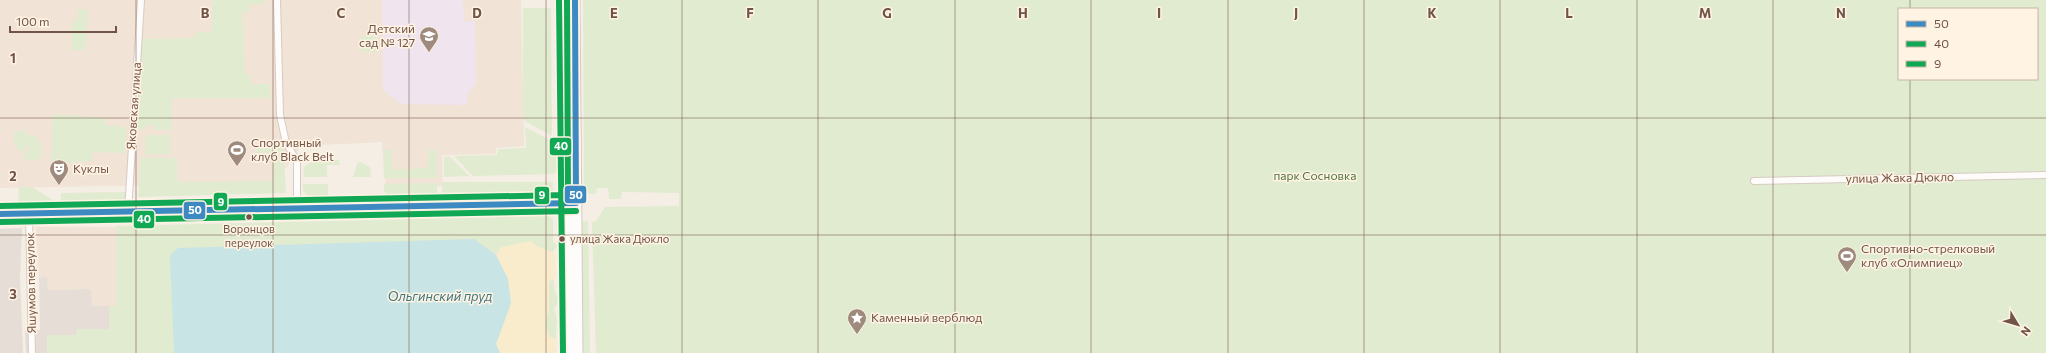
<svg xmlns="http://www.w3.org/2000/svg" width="2046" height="353" font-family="Commissioner,sans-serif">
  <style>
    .residential { fill: #f1e3d5 }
    .industrial { fill: #e6ded6 }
    .education { fill: #f0e4ef }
    .green { fill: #e1ebd0; fill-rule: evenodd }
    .sand { fill: #f8eccc }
    .water { fill: #c8e4e4 }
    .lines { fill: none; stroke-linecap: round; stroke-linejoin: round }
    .street-casing { stroke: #d6cbc3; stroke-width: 8 }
    .secondary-casing { stroke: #d5cac2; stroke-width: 11 }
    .street { stroke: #fefcfb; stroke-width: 6 }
    .secondary { stroke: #fefcfb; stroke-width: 9 }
    .bus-1-casing { stroke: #fff3e4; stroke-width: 9 }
    .bus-2-casing { stroke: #fff3e4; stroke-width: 9 }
    .bus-3-casing { stroke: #fff3e4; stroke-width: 9 }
    .bus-1 { stroke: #3d8ac2; stroke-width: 6 }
    .bus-2 { stroke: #10a855; stroke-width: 6 }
    .bus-3 { stroke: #10a855; stroke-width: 6 }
    .grid { fill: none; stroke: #715447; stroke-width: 1; stroke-opacity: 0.55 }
    .bus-dot { fill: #715447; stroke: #fff3e4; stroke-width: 1.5 }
    .labels { text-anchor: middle; stroke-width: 3; stroke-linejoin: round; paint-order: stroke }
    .bus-label { font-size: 11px; fill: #715447; stroke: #fff3e4 }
    .poi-label { font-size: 12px; fill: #715447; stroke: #fff3e4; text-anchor: start }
    .street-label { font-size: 12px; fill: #715447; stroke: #fff3e4 }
    .park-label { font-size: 12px; fill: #527740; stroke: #fff3e4 }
    .water-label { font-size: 13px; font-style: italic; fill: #3f767e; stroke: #fff3e4 }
    .grid-label { font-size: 13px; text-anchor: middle; font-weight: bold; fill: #715447; stroke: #fff3e4; stroke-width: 3; stroke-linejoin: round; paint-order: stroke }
    .line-badge { stroke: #fff3e4; stroke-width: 1.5 }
    .badge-label { font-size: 11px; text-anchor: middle; font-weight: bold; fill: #fff }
  </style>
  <rect width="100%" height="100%" fill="#f5eee5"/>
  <g class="residential">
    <polygon points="0,0 521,0 524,146 496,148 496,154 442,155 443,186 386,188 382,142 301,146 276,183 0,188"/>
    <polygon points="36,227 116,227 116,306 92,306 91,289 48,290 47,277 39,278"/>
  </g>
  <g class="industrial">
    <polygon points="22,228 20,277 23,353 0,353 0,229"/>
    <polygon points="47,277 48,290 91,289 92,306 109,306 109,329 77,329 77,335 47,335 47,353 26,353 25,331 40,330 39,278"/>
  </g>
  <polygon class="education" points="382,0 463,0 464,21 475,21 476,84 467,94 467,105 401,104 383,90"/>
  <g class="green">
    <polygon points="212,0 264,0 264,4 250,5 249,12 243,13 244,74 250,75 251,84 270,84 270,98 172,98 172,130 155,130 155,125 147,125 146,129 137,129 143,39 193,38 197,32 212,31"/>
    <path d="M 583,0 L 2046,0 L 2046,353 L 596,353 L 592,222 L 596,221 L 605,207 L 679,206 L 679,193 L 622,192 L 621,199 L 609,199 L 608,188 L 597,188 L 596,194 C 591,195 587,193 584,188 ZM 1899,9 L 2037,9 L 2037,79 L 1899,79 Z"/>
    <polygon points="561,7 563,132 560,133 557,119 556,8"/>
    <polygon points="523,8 551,8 552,136 523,120"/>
    <polygon points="78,9 88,10 85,51 71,50 73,20 77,20"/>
    <rect x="361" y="36" width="15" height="16"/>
    <polygon points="53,114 105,118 105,125 126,127 125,153 93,152 92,161 51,163"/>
    <polygon points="525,127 555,143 557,170 554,174 473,176 454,156 497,155 498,149 526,148"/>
    <path d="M 15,131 L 27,131 L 27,136 L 31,134 C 43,139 41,148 41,159 L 25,160 L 24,155 L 32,146 L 30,145 L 22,152 C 14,148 12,140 15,131 Z"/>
    <polygon points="145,135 170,135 170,155 145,154"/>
    <polygon points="257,145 283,147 286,193 138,197 141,158 177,158 178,182 273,181 274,154 257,153"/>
    <polygon points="391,149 393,170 428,168 429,150 437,149 437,178 384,178 383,150"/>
    <polygon points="444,156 450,157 469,176 444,177"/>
    <polygon points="314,160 339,160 340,165 327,165 327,177 303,177 304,167"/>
    <polygon points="358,161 370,167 371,177 353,177"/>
    <polygon points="442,182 553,182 553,195 442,197"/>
    <polygon points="437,183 437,197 390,197 384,191 384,184"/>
    <polygon points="303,184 328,184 328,199 311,199 303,190"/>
    <polygon points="19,187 32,187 54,201 18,202"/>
    <polygon points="126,192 126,203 61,203 61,193"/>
    <polygon points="548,216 553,219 553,241 557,246 553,251 554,289 557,296 557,304 554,308 557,320 555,353 47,353 47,335 76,335 77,329 109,329 109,306 116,306 116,226"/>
    <polygon points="588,221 590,353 580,353 578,222"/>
  </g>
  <polygon class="sand" points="531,241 537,246 555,253 555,278 549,282 549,309 545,326 550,337 556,339 556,353 500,353 496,344 511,303 496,255 501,247"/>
  <polygon class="water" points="474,239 496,255 508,279 511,303 496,344 500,353 174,353 170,256 178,248"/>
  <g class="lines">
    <defs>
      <g id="street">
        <polyline points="277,0 280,115 286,143 297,161 297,208"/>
        <polyline points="1754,181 2046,175"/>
        <polyline points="128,212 141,0"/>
        <polyline points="29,213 32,353"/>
      </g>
      <g id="secondary">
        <polyline points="567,0 571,353"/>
        <polyline points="575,0 578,353"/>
        <polyline points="0,214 576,203"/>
      </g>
    </defs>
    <use href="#street" class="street-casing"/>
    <use href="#secondary" class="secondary-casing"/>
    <use href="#street" class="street"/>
    <use href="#secondary" class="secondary"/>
    <defs>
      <polyline id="bus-1" points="0,214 576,203 575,0"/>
      <g id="bus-2">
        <polyline points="559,0 563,353"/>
        <polyline points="0,222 576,211"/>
      </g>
      <polyline id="bus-3" points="0,206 568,195 567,0"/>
    </defs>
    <use href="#bus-1" class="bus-1-casing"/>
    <use href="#bus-2" class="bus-2-casing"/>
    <use href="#bus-3" class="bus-3-casing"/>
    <use href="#bus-1" class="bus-1"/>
    <use href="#bus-2" class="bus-2"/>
    <use href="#bus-3" class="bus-3"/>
  </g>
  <path class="grid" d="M 136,0 L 136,353M 273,0 L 273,353M 409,0 L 409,353M 546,0 L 546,353M 682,0 L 682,353M 818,0 L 818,353M 955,0 L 955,353M 1091,0 L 1091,353M 1228,0 L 1228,353M 1364,0 L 1364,353M 1500,0 L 1500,353M 1637,0 L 1637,353M 1773,0 L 1773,353M 1910,0 L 1910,9M 1910,79 L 1910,353M 0,118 L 2046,118M 0,235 L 2046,235"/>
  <defs>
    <symbol id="school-pin" viewBox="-11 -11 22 30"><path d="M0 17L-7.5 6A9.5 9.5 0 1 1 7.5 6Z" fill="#9f8a7e" stroke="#fff3e4"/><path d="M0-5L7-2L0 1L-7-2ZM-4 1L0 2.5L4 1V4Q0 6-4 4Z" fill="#fff"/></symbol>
    <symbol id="stadium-pin" viewBox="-11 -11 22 30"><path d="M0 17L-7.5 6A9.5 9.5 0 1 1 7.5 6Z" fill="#9f8a7e" stroke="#fff3e4"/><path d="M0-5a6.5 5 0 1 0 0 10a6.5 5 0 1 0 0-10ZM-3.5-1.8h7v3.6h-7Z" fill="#fff"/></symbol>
    <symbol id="theatre-pin" viewBox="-11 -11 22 30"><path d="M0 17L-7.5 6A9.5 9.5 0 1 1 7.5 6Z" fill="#9f8a7e" stroke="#fff3e4"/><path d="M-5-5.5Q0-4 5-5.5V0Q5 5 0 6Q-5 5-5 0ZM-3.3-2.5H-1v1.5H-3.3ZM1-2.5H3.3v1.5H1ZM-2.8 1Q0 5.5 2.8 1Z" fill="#fff"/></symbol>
    <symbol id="sight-pin" viewBox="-11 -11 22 30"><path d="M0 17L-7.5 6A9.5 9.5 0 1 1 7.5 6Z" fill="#9f8a7e" stroke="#fff3e4"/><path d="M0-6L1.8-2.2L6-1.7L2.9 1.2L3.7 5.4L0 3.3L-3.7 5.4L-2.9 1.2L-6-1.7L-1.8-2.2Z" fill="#fff"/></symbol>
  </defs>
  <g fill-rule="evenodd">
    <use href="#school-pin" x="418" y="25" width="22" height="30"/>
    <use href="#stadium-pin" x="226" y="139" width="22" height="30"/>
    <use href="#theatre-pin" x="48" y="158" width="22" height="30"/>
    <use href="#stadium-pin" x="1836" y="245" width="22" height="30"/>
    <use href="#sight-pin" x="846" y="307" width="22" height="30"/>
  </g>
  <g class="bus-dot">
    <circle cx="249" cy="217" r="3.5"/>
    <circle cx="562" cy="239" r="3.5"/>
  </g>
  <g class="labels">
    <g class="bus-label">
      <text x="249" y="233">Воронцов<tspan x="249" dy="14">переулок</tspan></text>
      <text x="570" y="243" text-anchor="start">улица Жака Дюкло</text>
    </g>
    <g class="poi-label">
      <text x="415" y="33" text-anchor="end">Детский<tspan x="415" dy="14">сад № 127</tspan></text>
      <text x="251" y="147">Спортивный<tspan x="251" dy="14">клуб Black Belt</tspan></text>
      <text x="73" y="173">Куклы</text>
      <text x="1861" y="253">Спортивно-стрелковый<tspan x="1861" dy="14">клуб «Олимпиец»</tspan></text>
      <text x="871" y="322">Каменный верблюд</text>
    </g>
    <g class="street-label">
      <text transform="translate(134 106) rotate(-86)" y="4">Яковская улица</text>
      <text transform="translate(1900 178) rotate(-1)" y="4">улица Жака Дюкло</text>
      <text transform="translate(31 283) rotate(-91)" y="4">Яшумов переулок</text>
    </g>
    <g class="park-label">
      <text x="1315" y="180">парк Сосновка</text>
    </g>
    <g class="water-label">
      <text x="440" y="301">Ольгинский пруд</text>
    </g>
  </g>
  <g class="grid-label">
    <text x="205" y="18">B</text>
    <text x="341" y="18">C</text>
    <text x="477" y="18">D</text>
    <text x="614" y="18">E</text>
    <text x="750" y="18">F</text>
    <text x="887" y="18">G</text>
    <text x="1023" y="18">H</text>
    <text x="1159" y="18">I</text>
    <text x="1296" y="18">J</text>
    <text x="1432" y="18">K</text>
    <text x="1569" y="18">L</text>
    <text x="1705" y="18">M</text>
    <text x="1841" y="18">N</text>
    <text x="13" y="63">1</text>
    <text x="13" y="181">2</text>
    <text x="13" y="299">3</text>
  </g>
  <g class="line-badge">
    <rect x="549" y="137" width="23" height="19" rx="4" fill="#10a855"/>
    <rect x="564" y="185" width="23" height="19" rx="4" fill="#3d8ac2"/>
    <rect x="534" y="186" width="16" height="19" rx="4" fill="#10a855"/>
    <rect x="213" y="192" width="15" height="19" rx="4" fill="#10a855"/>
    <rect x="183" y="201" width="23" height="19" rx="4" fill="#3d8ac2"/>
    <rect x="133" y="210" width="22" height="19" rx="4" fill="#10a855"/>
  </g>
  <g class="badge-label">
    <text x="561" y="150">40</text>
    <text x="576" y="199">50</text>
    <text x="542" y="199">9</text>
    <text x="221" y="206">9</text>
    <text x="195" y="214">50</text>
    <text x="144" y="223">40</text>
  </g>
  <rect x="1898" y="8" width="140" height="72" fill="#fff3e4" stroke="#c6b3a5"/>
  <rect x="1906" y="21" width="20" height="6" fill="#3d8ac2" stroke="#c6b3a5"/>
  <text x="1934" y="28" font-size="12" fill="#715447">50</text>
  <rect x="1906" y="41" width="20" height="6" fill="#10a855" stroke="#c6b3a5"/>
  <text x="1934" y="48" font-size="12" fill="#715447">40</text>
  <rect x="1906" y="61" width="20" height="6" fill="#10a855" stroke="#c6b3a5"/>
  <text x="1934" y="68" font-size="12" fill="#715447">9</text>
  <g transform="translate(2018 325) rotate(128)" stroke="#fff3e4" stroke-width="3" paint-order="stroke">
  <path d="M0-3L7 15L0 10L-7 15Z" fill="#715447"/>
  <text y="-6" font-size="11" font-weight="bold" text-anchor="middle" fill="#715447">N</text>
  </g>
  <path d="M10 26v6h106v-6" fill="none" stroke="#715447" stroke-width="2"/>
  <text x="16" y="26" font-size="12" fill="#715447" stroke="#fff3e4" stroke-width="3" paint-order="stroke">100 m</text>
</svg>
